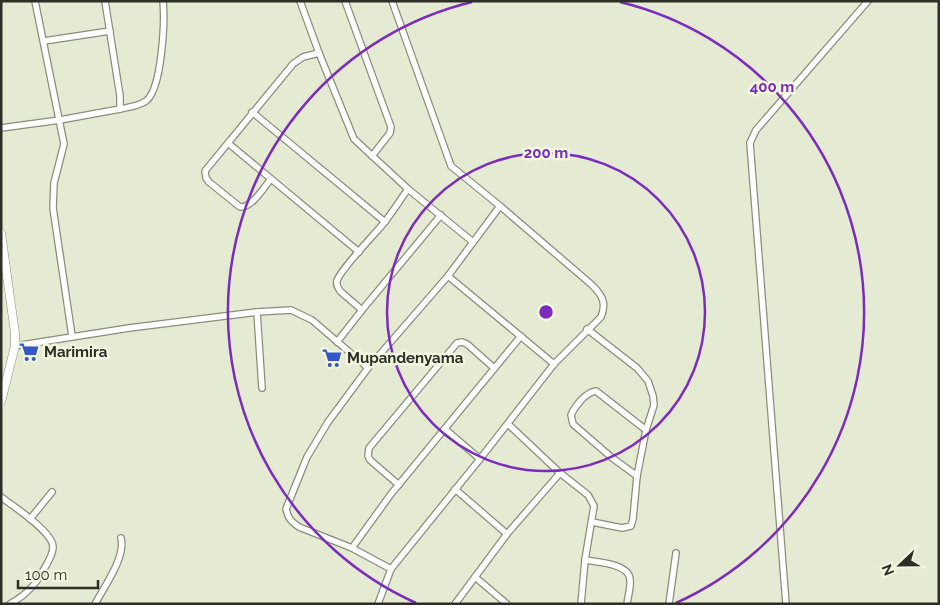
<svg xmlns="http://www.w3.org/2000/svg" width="940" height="605" font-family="Raleway,sans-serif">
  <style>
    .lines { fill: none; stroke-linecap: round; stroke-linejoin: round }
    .street-casing { stroke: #898e79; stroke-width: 8 }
    .secondary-casing { stroke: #898e79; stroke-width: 9 }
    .street { stroke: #fff; stroke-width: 5.5 }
    .secondary { stroke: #fff; stroke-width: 8 }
    .ring { fill: none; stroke: #7b2cbf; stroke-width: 2.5 }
    .labels { text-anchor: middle; stroke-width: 5; stroke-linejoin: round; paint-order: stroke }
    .poi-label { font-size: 15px; font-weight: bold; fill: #2d2f26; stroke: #f2f7e0; text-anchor: start }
    .centre { fill: #7b2cbf; stroke: #f2f7e0; stroke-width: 2.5 }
    .ring-label { font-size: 15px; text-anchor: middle; font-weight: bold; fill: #7b2cbf; stroke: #f2f7e0; stroke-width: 5; stroke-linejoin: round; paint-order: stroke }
  </style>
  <rect width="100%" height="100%" fill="#e5ead3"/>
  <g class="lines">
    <defs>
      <g id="street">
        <polyline points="35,1 64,144 54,183 53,208 72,336"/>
        <polyline points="300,1 319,53 354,139 408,189 473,242"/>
        <polyline points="345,1 391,127 390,133 372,156"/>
        <polyline points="44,41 110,31"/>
        <path d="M 120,109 C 129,107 139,106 146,101 C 162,89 165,21 163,1"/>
        <polyline points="252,112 385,222"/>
        <polyline points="1,128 60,120 120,109 120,96 105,1"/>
        <polyline points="228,143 359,252"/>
        <path d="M 271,179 C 264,187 252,208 240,207 L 209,182 L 206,178 L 205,171 L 293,64 L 303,57 L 319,53"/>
        <polyline points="448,276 554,364"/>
        <path d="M 362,310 L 341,292 C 338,288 336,285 337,281 C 339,271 375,234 383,224 C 392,213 400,200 408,189"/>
        <polyline points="257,312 262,388"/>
        <polyline points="587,329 637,368 648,381 653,396 654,405 646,430 637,476 633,519 631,526 622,528 592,522"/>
        <polyline points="337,342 362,310 441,215"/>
        <polyline points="15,346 129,328 257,312 291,310 312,320 368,368"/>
        <polyline points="445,429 480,459"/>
        <polyline points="560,473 588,495 594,506 585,560 581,604"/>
        <path d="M 637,476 L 611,457 L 573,424 L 571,415 C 575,406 586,392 596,391 L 646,430"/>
        <polyline points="399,485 370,460 368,456 369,448 457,343 462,342 467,344 494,368"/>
        <polyline points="455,489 507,534"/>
        <path d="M 1,497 C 13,506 53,532 53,547 C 53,555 48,562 44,569 C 36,585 26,595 10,604"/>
        <polyline points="30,519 52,492"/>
        <polyline points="352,548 391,494 521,336"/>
        <path d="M 585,560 C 598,562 630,564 630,580 C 631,587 628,596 627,604"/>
        <path d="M 391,569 L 480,459 L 554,364 L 601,317 C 607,303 602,295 592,285 L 500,206"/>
        <polyline points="475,577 507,604"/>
        <path d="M 95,604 C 104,587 126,557 121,538"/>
        <path d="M 378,604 L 391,569 L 352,548 L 299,527 C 291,522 288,518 286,509 L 307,457 L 328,422 L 368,368 L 448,276 L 500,206 L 451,166 L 392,1"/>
        <polyline points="455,604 507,534 560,473 508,424"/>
        <polyline points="669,604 676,553"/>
        <polyline points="786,604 750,143 756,130 868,1"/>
      </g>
      <polyline id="secondary" points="1,233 15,333 15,346 1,402"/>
    </defs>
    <use href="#street" class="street-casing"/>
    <use href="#secondary" class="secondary-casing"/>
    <use href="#street" class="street"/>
    <use href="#secondary" class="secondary"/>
  </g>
  <g class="ring">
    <circle cx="546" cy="312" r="159"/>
    <path d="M416 603A319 319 0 0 1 472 2M620 2A319 319 0 0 1 676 603"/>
  </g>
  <defs>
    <symbol id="supermarket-bare" viewBox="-9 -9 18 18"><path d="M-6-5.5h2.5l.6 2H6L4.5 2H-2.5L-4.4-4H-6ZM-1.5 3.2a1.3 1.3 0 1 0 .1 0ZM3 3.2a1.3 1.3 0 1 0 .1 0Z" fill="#3657c8" stroke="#f2f7e0" stroke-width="2.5" paint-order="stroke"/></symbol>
  </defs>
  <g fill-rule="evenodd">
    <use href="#supermarket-bare" x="15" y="338" width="28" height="28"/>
    <use href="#supermarket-bare" x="318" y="344" width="28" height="28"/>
  </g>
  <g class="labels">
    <g class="poi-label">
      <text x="44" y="357">Marimira</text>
      <text x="347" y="363">Mupandenyama</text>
    </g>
  </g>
  <circle cx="546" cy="312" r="8" class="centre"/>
  <g class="ring-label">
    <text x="772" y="92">400 m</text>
    <text x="546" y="158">200 m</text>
  </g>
  <rect width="940" height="605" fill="none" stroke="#2d2f26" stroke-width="5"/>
  <g transform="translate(900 565) rotate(248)" stroke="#f2f7e0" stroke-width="4" paint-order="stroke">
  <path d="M0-4L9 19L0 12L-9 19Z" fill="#2d2f26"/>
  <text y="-8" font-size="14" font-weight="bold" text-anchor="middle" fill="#2d2f26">N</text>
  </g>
  <path d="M18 580v8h80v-8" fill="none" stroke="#2d2f26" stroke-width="2.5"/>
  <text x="25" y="580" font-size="15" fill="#2d2f26" stroke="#f2f7e0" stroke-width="4" paint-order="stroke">100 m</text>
</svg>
